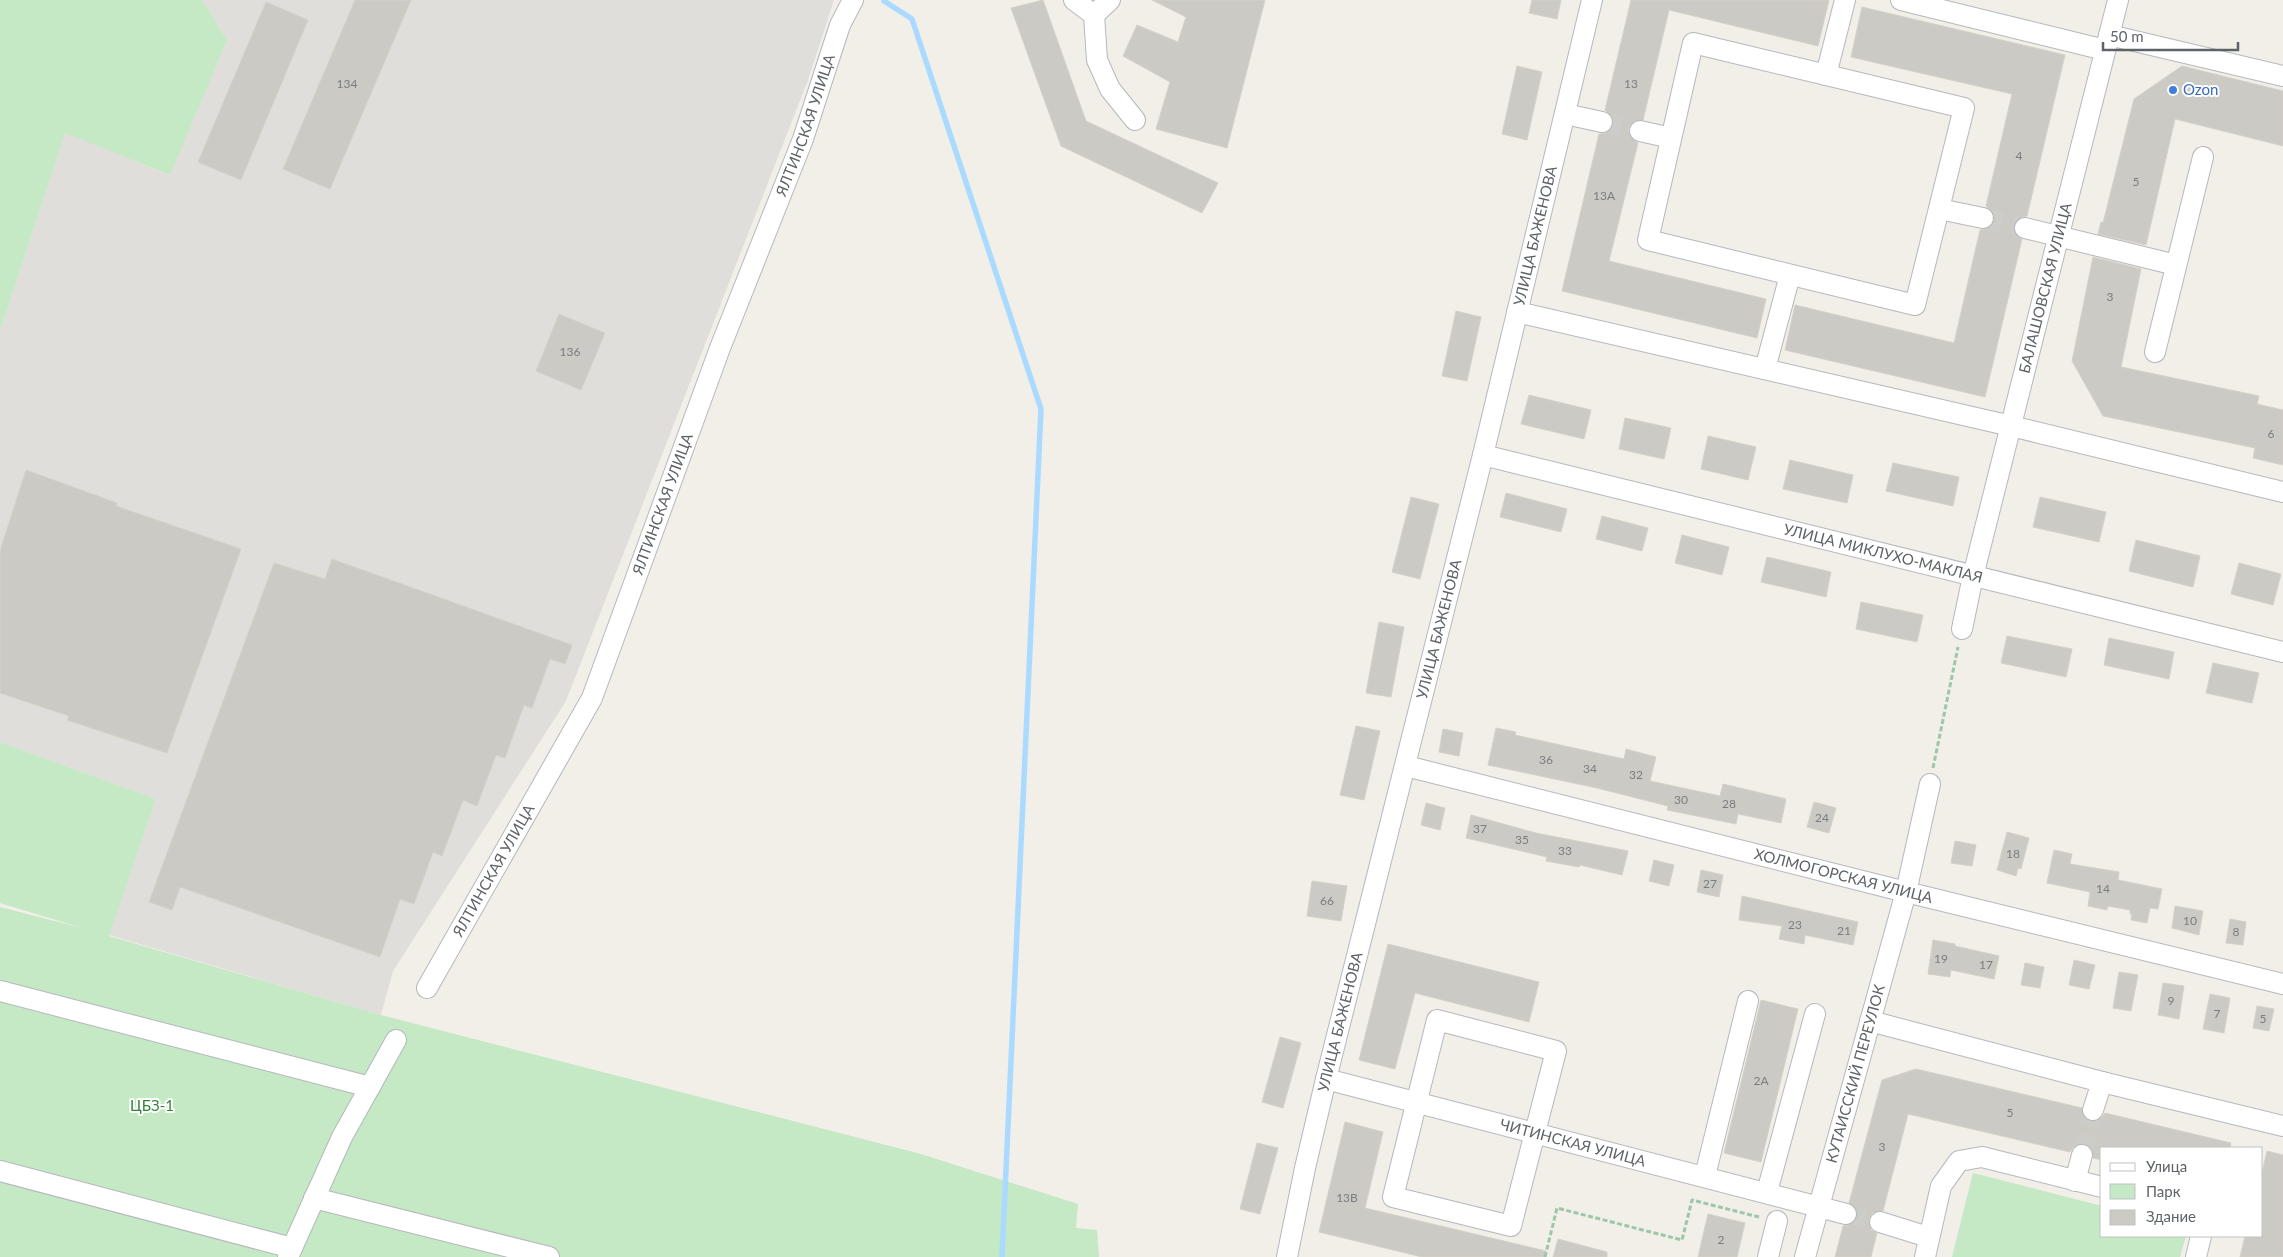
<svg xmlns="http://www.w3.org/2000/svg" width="2283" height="1257" font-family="Lato,sans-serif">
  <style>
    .industrial { fill: #e0deda }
    .green { fill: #c5e8c5 }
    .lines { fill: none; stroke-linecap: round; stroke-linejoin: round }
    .stream { stroke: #aadaff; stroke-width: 5.5 }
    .building { fill: #cccac5; stroke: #d6d1c6 }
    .minor-tunnel { stroke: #ccccc8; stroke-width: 20; stroke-dasharray: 20 10; stroke-linecap: butt }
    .minor-casing { stroke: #b5b8bc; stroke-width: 22 }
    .path { stroke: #9cc7a9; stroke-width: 3; stroke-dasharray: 5 2.5; stroke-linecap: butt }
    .minor { stroke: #fff; stroke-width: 20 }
    .shop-dot { fill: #3f7fe0; stroke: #fff; stroke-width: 2 }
    .labels { text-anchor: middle; stroke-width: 4; stroke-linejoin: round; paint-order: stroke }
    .number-label { font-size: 12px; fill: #7a7d7f }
    .shop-label { font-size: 15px; fill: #366cbe; stroke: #fff; text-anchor: start }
    .street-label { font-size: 15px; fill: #5f6368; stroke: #fff }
    .park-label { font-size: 15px; fill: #348238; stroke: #fff }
  </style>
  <rect width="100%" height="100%" fill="#f1efe8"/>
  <polygon class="industrial" points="202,0 834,0 808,80 566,701 393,971 381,1015 109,935 156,799 0,742 0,331 65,132 169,175 227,40"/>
  <g class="green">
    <polygon points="0,0 202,0 227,40 170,175 65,133 0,331"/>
    <polygon points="0,742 156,799 109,936 381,1015 921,1154 1078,1204 1076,1228 1097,1230 1099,1257 0,1257 0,907 82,928 0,903"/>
    <polygon points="1973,1173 2102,1206 2102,1236 2186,1236 2180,1257 1952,1257"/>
  </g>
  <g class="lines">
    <polyline class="stream" points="884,1 912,19 1041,409 1002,1257"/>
  </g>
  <g class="building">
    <polygon points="355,0 411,0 330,189 283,169"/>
    <polygon points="1043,0 1086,121 1218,183 1202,213 1061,146 1011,8"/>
    <polygon points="1152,0 1265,0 1227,148 1156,129 1170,82 1123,56 1137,25 1178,42 1186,17"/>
    <polygon points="1532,0 1561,0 1557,19 1529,13"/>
    <polygon points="1631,0 1829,0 1818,46 1669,10 1643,120 1632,123 1628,129 1632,139 1638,143 1609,261 1766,299 1757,338 1562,291 1599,134 1606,133 1613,125 1613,118 1605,110"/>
    <polygon points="266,2 308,20 241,180 198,162"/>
    <polygon points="1862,7 2065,55 2027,216 2017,219 2013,226 2016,236 2022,239 1985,397 1785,350 1795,305 1954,343 1980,230 1987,229 1994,221 1994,214 1986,206 2012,94 1851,57"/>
    <polygon points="1517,66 1542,72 1527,140 1502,134"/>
    <polygon points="2182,66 2283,91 2283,146 2175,119 2146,245 2098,234 2101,222 2103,223 2134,99"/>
    <polygon points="2093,257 2141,269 2121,367 2259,396 2257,404 2283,410 2283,465 2253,458 2255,448 2103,416 2072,361"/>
    <polygon points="1456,311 1481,317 1467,381 1442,376"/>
    <polygon points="559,314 605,333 581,390 536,371"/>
    <polygon points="1529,395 1591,410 1584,439 1521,424"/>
    <polygon points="1625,418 1671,428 1664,459 1619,449"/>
    <polygon points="1708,436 1756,447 1748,480 1701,469"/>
    <polygon points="1790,460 1853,475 1847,503 1783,489"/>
    <polygon points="1893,463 1959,477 1953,506 1886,491"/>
    <polygon points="26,470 117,503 116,506 241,549 167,753 67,720 69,716 0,693 0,551"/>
    <polygon points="1506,493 1567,509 1561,532 1500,517"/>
    <polygon points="1411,497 1439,504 1420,579 1392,572"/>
    <polygon points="2040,497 2106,512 2099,542 2033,527"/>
    <polygon points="1602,516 1648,528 1642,551 1596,539"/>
    <polygon points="1682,535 1729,547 1722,575 1675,563"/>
    <polygon points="2136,540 2200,556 2193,587 2129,571"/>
    <polygon points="1767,557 1831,572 1826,597 1761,582"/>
    <polygon points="332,559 572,645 565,664 550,659 532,708 524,705 505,758 496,755 477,806 463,800 442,856 433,852 414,904 400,899 380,957 180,887 172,910 149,902 274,563 325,579"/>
    <polygon points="2239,563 2281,574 2273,605 2231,594"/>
    <polygon points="1861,602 1923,615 1917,642 1856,629"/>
    <polygon points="1379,622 1404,627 1391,697 1366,693"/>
    <polygon points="2007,636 2072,649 2066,677 2001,663"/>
    <polygon points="2109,638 2174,652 2169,679 2104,665"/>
    <polygon points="2213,663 2259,673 2252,703 2206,693"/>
    <polygon points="1356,726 1380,731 1364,800 1340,795"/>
    <polygon points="1496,728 1516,732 1515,735 1624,759 1626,749 1656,757 1650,781 1720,796 1723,784 1786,799 1781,823 1738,814 1736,824 1667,810 1668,806 1597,788 1488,765"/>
    <polygon points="1443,729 1463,733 1459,756 1439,752"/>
    <polygon points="1814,802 1836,808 1829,833 1807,827"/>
    <polygon points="1426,803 1445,808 1440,830 1421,825"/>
    <polygon points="1471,815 1536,833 1628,851 1622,875 1580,865 1579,867 1546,861 1547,857 1466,838"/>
    <polygon points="2007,832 2029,838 2021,869 2018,868 2016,876 1997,870"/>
    <polygon points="1955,841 1976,845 1972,866 1951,863"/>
    <polygon points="2054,850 2072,854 2070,864 2119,872 2118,880 2162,889 2158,909 2150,908 2147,923 2131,920 2132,914 2130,914 2130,910 2108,906 2107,910 2088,906 2090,892 2047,883"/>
    <polygon points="1654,860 1674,865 1669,886 1649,881"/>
    <polygon points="1701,870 1723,875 1719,897 1697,892"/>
    <polygon points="1312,881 1347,886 1341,921 1307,916"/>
    <polygon points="1742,896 1858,922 1853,945 1805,935 1804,944 1779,939 1782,926 1739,920"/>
    <polygon points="2175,906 2203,911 2199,935 2172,928"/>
    <polygon points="2230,919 2246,922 2243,945 2226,943"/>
    <polygon points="1933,940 1955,944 1955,946 1999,956 1994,979 1951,970 1950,977 1928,974"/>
    <polygon points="1388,944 1539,982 1529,1022 1415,993 1395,1069 1359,1060"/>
    <polygon points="2074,960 2095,965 2089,989 2069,985"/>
    <polygon points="2025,963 2044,967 2040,988 2021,985"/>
    <polygon points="2119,972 2138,975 2131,1011 2113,1008"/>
    <polygon points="2163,983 2184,986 2179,1019 2158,1015"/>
    <polygon points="2210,994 2230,998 2224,1033 2203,1029"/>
    <polygon points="1761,1000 1798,1009 1761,1162 1724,1153"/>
    <polygon points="2257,1006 2274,1009 2269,1031 2253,1028"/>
    <polygon points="1280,1037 1301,1043 1283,1108 1262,1102"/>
    <polygon points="1916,1069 2082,1108 2084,1118 2090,1121 2101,1119 2105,1113 2231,1143 2230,1148 2102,1148 2102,1160 2093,1158 2091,1147 2085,1143 2074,1146 2070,1152 1908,1114 1883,1211 1872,1213 1869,1219 1871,1230 1877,1233 1871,1257 1835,1257 1843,1226 1850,1225 1857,1217 1857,1210 1849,1203 1882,1080"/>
    <polygon points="1345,1122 1383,1132 1365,1208 1546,1251 1545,1257 1422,1257 1319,1232"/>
    <polygon points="1257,1143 1278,1148 1260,1214 1240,1209"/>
    <polygon points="2267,1151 2283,1155 2283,1257 2240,1257 2245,1236 2262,1236 2262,1173"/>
    <polygon points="1708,1214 1745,1223 1737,1257 1698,1257"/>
    <polygon points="1558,1239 1607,1252 1607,1257 1553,1257"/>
  </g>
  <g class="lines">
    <g class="minor-tunnel">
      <polyline points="1602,122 1640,131"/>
      <polyline points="1983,218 2025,228"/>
      <polyline points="2082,1155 2093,1110"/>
      <polyline points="1846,1214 1880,1222"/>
    </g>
    <defs>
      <g id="minor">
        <polyline points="1074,0 1094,15 1110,0"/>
        <polyline points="1901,0 2105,50"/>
        <polyline points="1094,15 1097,60 1110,89 1135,120"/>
        <polyline points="2109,35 2283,76"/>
        <polygon points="1693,43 1964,108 1915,305 1648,240"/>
        <polyline points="1826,75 1845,0"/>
        <polyline points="1565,114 1602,122"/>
        <polyline points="1640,131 1671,138"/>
        <polyline points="1939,209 1983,218"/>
        <polyline points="2025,228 2176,265"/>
        <polyline points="1517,312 2011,426 2283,492"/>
        <polyline points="2155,352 2203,157"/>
        <polyline points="1765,369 1790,275"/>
        <path id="s1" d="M 1483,455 L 2283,652"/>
        <path id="s2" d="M 1962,629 L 1973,576 L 2118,0"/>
        <path id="s3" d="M 1406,766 L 1906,892 L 2283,984"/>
        <path id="s4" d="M 427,988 L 592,698 L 720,348 L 803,139 L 840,25 L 853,0"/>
        <polyline points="0,991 370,1087"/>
        <polygon points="1437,1020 1556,1051 1511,1226 1393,1197"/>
        <polyline points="1870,1021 2102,1082 2093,1110"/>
        <path id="s5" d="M 1326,1079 L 1846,1214"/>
        <polyline points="2102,1082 2283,1126"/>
        <polyline points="0,1171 292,1248"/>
        <polyline points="1705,1176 1748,1001"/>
        <polyline points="2075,1181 2082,1155"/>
        <polyline points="1767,1192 1815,1014"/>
        <polyline points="314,1198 549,1257"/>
        <polyline points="1880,1222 1928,1237"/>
        <polyline points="288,1257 342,1137 396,1040"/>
        <path id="s6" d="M 1287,1257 L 1305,1168 L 1326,1079 L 1483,455 L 1592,0"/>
        <polyline points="1768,1257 1777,1221"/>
        <path id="s7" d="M 1805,1257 L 1906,892 L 1930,784"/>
        <polyline points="1925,1257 1941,1186 1959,1161 1982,1157 2102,1187"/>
        <polyline points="2196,1257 2201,1236"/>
      </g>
    </defs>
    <use href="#minor" class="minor-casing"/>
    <g class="path">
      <polyline points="1933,768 1958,647"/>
      <polyline points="1545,1257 1557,1208 1682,1240 1692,1200 1759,1217"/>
    </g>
    <use href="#minor" class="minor"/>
  </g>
  <circle class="shop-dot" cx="2173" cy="90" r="5"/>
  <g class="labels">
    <g class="number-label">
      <text x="347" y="88">134</text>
      <text x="1631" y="88">13</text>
      <text x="2019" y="160">4</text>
      <text x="2136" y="186">5</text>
      <text x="1604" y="200">13А</text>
      <text x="2110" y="301">3</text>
      <text x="570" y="356">136</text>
      <text x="2271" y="438">6</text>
      <text x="1546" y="764">36</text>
      <text x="1590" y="773">34</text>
      <text x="1636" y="779">32</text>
      <text x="1681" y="804">30</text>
      <text x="1729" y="808">28</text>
      <text x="1822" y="822">24</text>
      <text x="1480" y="833">37</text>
      <text x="1522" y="844">35</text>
      <text x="1565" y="855">33</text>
      <text x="2013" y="858">18</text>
      <text x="1710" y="888">27</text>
      <text x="2103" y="893">14</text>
      <text x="1327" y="905">66</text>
      <text x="2190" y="925">10</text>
      <text x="1795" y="929">23</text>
      <text x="1844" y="935">21</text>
      <text x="2236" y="936">8</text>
      <text x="1941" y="963">19</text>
      <text x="1986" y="969">17</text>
      <text x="2171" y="1005">9</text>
      <text x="2217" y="1018">7</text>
      <text x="2263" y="1023">5</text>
      <text x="1761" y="1085">2А</text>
      <text x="2010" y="1117">5</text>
      <text x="1882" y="1151">3</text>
      <text x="1347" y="1202">13В</text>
      <text x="1721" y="1244">2</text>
    </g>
    <g class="shop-label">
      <text x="2183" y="95">Ozon</text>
    </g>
    <g class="street-label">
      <text dy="5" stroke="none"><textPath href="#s4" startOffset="945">ЯЛТИНСКАЯ УЛИЦА</textPath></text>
      <text dy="5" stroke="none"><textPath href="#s6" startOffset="1051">УЛИЦА БАЖЕНОВА</textPath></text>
      <text dy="5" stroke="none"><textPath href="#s2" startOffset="351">БАЛАШОВСКАЯ УЛИЦА</textPath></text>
      <text dy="5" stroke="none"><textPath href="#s4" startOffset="540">ЯЛТИНСКАЯ УЛИЦА</textPath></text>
      <text dy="5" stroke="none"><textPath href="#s1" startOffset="412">УЛИЦА МИКЛУХО-МАКЛАЯ</textPath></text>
      <text dy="5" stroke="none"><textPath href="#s6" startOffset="646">УЛИЦА БАЖЕНОВА</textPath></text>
      <text dy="5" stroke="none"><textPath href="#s4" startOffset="135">ЯЛТИНСКАЯ УЛИЦА</textPath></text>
      <text dy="5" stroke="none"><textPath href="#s3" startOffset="451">ХОЛМОГОРСКАЯ УЛИЦА</textPath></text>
      <text dy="5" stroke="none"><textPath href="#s6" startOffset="241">УЛИЦА БАЖЕНОВА</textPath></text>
      <text dy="5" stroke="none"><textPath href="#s7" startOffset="190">КУТАИССКИЙ ПЕРЕУЛОК</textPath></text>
      <text dy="5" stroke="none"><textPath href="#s5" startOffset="255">ЧИТИНСКАЯ УЛИЦА</textPath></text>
    </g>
    <g class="park-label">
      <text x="152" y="1111">ЦБЗ-1</text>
    </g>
  </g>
  <rect x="2100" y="1147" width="162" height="90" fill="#ffffff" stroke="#bfc1c3"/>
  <rect x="2110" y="1163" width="25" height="8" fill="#ffffff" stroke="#bfc1c3"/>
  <text x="2146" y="1172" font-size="15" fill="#5f6368">Улица</text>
  <rect x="2110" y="1184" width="25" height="15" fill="#c5e8c5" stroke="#bfc1c3"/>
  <text x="2146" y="1197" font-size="15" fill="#5f6368">Парк</text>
  <rect x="2110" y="1210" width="25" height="15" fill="#cccac5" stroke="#bfc1c3"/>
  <text x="2146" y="1222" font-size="15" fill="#5f6368">Здание</text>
  <path d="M2103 42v8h135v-8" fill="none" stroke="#5f6368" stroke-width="2.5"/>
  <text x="2110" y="42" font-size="15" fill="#5f6368" stroke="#ffffff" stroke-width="4" paint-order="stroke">50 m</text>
</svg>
